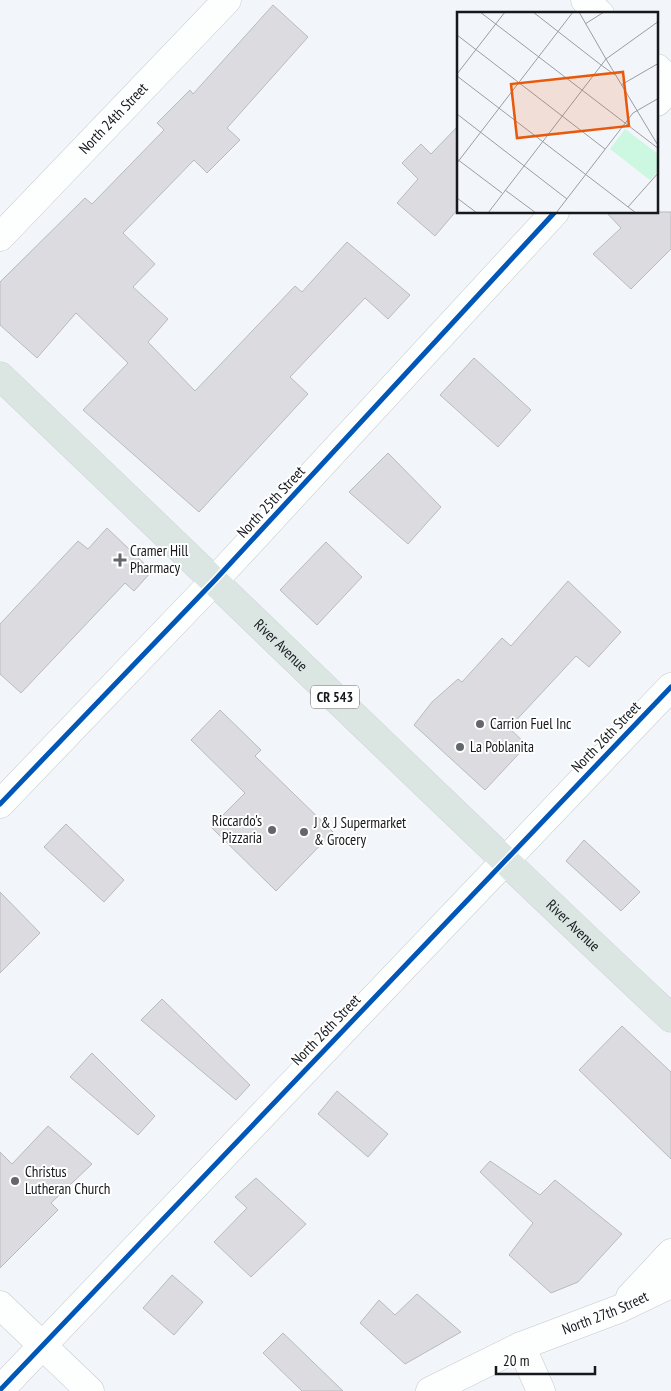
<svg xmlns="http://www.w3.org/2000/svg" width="671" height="1391" font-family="'PT Sans Narrow',sans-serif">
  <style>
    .building { fill: #dcdce0; stroke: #b9babd }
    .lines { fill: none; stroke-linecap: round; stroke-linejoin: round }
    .minor-casing { stroke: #c6c9cc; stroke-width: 29 }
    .secondary-casing { stroke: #c6c9cc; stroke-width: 29 }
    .primary-casing { stroke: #d0d2d4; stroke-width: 29 }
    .minor { stroke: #fdfefe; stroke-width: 28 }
    .secondary { stroke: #fdfefe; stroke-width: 28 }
    .primary { stroke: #dbe6e3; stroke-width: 28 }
    .cycleway-casing { stroke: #fff; stroke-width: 8 }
    .cycleway { stroke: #0057b8; stroke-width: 5 }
    .poi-dot { fill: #63666a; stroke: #fff; stroke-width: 2 }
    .labels { text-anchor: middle; stroke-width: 4; stroke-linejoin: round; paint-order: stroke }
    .shield { fill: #fff; stroke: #5c5d60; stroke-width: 1 }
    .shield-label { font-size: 14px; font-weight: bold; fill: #16181c }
    .street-label { font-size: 15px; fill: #16181c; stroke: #fff }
    .poi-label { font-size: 15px; fill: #16181c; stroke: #fff; text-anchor: start }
    .inset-road { fill: none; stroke: #9a9da1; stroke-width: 1 }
    .view { fill: #e8590c; fill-opacity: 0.15; stroke: #e8590c; stroke-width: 2.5 }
    .inset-edge { fill: none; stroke: #16181c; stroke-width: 2.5 }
  </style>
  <rect width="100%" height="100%" fill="#f2f6fa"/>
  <g class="building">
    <polygon points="273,5 308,37 227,128 240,140 207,173 194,160 123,233 155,264 133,287 168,319 148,342 195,391 295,286 302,292 347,242 410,295 388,319 365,298 290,377 308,394 199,512 83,410 128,363 76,313 37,358 0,325 0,282 85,198 92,204 164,130 157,123 190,90 193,94"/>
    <polygon points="458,126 458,209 435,236 397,203 418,179 402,163 421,144 431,154"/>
    <polygon points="606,212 671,212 671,249 631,289 593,254 621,228"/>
    <polygon points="474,358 531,410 498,447 440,395"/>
    <polygon points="388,453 441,507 408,544 349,492"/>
    <polygon points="107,528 152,571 134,591 125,583 21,693 0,674 0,624 78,541 88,549"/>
    <polygon points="326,542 362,577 317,625 280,590"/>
    <polygon points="568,581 621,632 589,667 576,656 509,728 527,745 485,790 414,725 432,702 458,679 462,682 502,638 511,646"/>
    <polygon points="220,710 261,750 255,756 333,832 276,891 211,827 245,793 191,740"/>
    <polygon points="66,824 124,880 104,902 44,847"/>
    <polygon points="584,840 640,892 621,911 566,861"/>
    <polygon points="0,892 40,933 0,973"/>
    <polygon points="162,999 250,1085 236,1100 141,1020"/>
    <polygon points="622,1026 671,1072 671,1159 579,1070"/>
    <polygon points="92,1053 155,1116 138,1135 70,1077"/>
    <polygon points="337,1091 388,1134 368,1157 318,1114"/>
    <polygon points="48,1126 92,1164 51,1203 58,1210 0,1268 0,1152 12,1164"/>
    <polygon points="490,1161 540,1195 555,1180 622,1234 578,1282 551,1293 509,1255 533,1223 480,1172"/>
    <polygon points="256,1178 306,1224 251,1277 214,1242 247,1208 235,1197"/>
    <polygon points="172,1275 203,1302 174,1335 143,1308"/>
    <polygon points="417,1294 461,1332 405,1364 360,1323 379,1300 395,1315"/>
    <polygon points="283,1333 343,1391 302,1391 263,1353"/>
  </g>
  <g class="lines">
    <defs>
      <g id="minor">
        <polyline points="585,0 600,14"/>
        <polyline points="657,68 671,81"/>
        <polyline points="657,102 671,87"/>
        <path id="s1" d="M 0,237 L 227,0"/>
        <polyline points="0,804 215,580 555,212"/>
        <polyline points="0,1305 90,1391"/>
        <polyline points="521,1346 541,1391"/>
        <polyline points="0,1390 671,687"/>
      </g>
      <g id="secondary">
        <polyline points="630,1297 671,1253"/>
        <path id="s2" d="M 430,1391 L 521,1346 L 619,1309 L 671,1284"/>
      </g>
      <g id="primary">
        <path id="s3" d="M 0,376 C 224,589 445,806 671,1018"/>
      </g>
    </defs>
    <use href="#minor" class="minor-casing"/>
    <use href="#secondary" class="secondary-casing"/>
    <use href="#primary" class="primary-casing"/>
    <use href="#minor" class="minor"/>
    <use href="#secondary" class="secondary"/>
    <use href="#primary" class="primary"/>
    <defs>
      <g id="cycleway">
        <polyline points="0,804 215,580 555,212"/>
        <polyline points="0,1390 671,687"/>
      </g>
    </defs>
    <use href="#cycleway" class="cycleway-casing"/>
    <use href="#cycleway" class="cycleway"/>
  </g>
  <g class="poi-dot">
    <path d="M117.5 552.5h5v5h5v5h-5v5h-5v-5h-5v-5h5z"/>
    <circle cx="480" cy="724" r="5"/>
    <circle cx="460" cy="747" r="5"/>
    <circle cx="272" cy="830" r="5"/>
    <circle cx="304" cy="832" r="5"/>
    <circle cx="15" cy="1181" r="5"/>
  </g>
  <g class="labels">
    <rect class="shield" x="311" y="685.5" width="48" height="23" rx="4"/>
    <g class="shield-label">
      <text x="335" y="702">CR 543</text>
    </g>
    <g class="street-label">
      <text dy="5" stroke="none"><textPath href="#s1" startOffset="164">North 24th Street</textPath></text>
      <text transform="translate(271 502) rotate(-47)" y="5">North 25th Street</text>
      <text dy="5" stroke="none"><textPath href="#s3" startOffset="389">River Avenue</textPath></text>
      <text transform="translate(606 737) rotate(-46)" y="5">North 26th Street</text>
      <text dy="5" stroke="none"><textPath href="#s3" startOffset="794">River Avenue</textPath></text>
      <text transform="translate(326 1030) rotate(-46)" y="5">North 26th Street</text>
      <text dy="5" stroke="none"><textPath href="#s2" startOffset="192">North 27th Street</textPath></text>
    </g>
    <g class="poi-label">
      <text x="130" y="556">Cramer Hill<tspan x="130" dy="17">Pharmacy</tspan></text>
      <text x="490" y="729">Carrion Fuel Inc</text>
      <text x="470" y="752">La Poblanita</text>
      <text x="262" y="826" text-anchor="end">Riccardo's<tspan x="262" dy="17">Pizzaria</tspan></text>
      <text x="314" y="828">J &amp; J Supermarket<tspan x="314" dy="17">&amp; Grocery</tspan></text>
      <text x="25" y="1177">Christus<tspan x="25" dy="17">Lutheran Church</tspan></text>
    </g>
  </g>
  <g transform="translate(457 12)">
    <rect width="201" height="201" fill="#f2f6fa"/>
    <path d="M 168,117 L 201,142 L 201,159 L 193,168 L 153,137 Z" fill="#ccf7e0"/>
    <path class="inset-road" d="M 23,0 L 202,137M 76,0 L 144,53M 122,0 L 149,47M 128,12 L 147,0M 0,23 L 148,137M 149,47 L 202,135M 144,53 L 158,63M 0,62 L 48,0M 0,64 L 179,201M 164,73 L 202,51M 0,102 L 110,187M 0,147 L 45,181M 0,151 L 116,0M 48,178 L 79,201M 0,186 L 20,201M 171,195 L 202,160M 31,201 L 149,47 L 202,9M 99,201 L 176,101 L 202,86"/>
    <path class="view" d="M 166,60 L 172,114 L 60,126 L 54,72 Z"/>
    <rect width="201" height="201" class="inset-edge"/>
  </g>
  <path d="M496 1366v8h99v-8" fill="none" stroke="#16181c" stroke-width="2.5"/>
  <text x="503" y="1366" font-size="15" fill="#16181c" stroke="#ffffff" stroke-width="4" paint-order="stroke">20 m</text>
</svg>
